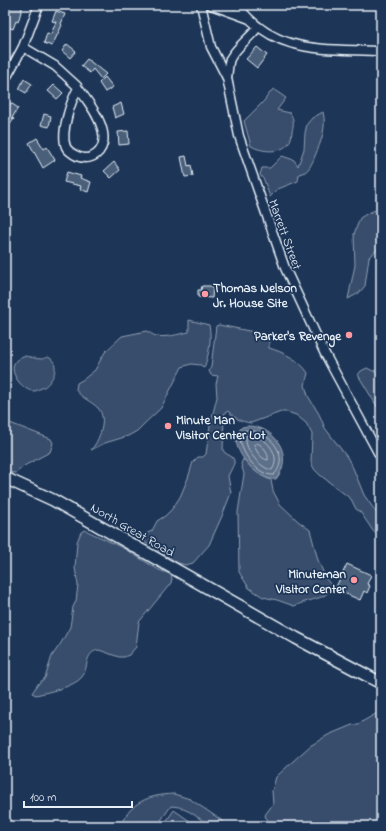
<svg xmlns="http://www.w3.org/2000/svg" width="386" height="831" font-family="'Indie Flower',sans-serif">
  <style>
    .green { fill: #374d6c; stroke: #909fb2 }
    .water { fill: #5d7089; stroke: #95a4b5 }
    .lines { fill: none; stroke-linecap: round; stroke-linejoin: round }
    .shore { stroke: #b0bdcc; stroke-width: 1 }
    .building { fill: #495e7a; stroke: #e8f1f8 }
    .street-casing { stroke: #e8f1f8; stroke-width: 11 }
    .secondary-casing { stroke: #e8f1f8; stroke-width: 14 }
    .street { stroke: #1d3557; stroke-width: 8 }
    .secondary { stroke: #1d3557; stroke-width: 11 }
    .poi-dot { fill: #ff9aa2; stroke: #1d3557; stroke-width: 1.5 }
    .labels { text-anchor: middle; stroke-width: 3.5; stroke-linejoin: round; paint-order: stroke }
    .street-label { font-size: 13px; fill: #e8f1f8; stroke: #1d3557 }
    .poi-label { font-size: 13px; font-weight: bold; fill: #e8f1f8; stroke: #1d3557; text-anchor: start }
  </style>
  <rect width="100%" height="100%" fill="#1d3557"/>
  <filter id="ink" filterUnits="userSpaceOnUse"><feTurbulence type="fractalNoise" baseFrequency=".025" numOctaves="2"/><feDisplacementMap in="SourceGraphic" scale="8" xChannelSelector="R" yChannelSelector="G"/><feConvolveMatrix kernelMatrix="1 2 1 2 8 2 1 2 1" color-interpolation-filters="sRGB"/></filter>
  <g filter="url(#ink)">
    <g class="green">
      <path d="M 273,89 L 286,98 L 277,110 L 290,113 C 294,119 294,124 292,131 C 292,134 291,140 289,143 C 281,154 262,152 251,146 L 244,121 L 263,102 Z"/>
      <path d="M 323,112 C 327,127 321,142 315,156 C 313,161 310,169 305,172 C 303,173 301,173 299,174 L 298,181 L 278,189 L 270,197 L 264,180 L 260,175 L 262,168 L 270,168 L 282,156 L 294,160 L 298,166 L 304,149 L 305,133 L 307,124 L 312,118 Z"/>
      <polygon points="381,208 381,246 369,257 365,286 359,293 348,299 355,265 354,234 360,218 368,213"/>
      <path d="M 189,320 L 209,325 C 212,340 209,354 204,368 L 201,365 L 191,364 L 182,367 L 161,408 L 144,424 L 137,431 L 128,436 L 105,443 L 91,450 C 99,441 108,419 98,408 C 91,401 81,398 76,390 L 77,383 L 84,379 L 95,370 L 105,352 L 122,336 L 147,331 C 150,333 153,335 156,336 C 166,338 179,334 189,332 Z"/>
      <path d="M 219,325 L 269,335 L 269,348 C 283,352 300,360 308,373 L 305,385 L 308,396 L 319,414 L 325,428 L 347,457 L 353,468 L 364,495 L 381,519 L 381,538 L 373,531 L 361,513 L 356,509 L 351,499 L 320,475 L 314,469 L 311,462 L 312,434 L 306,423 L 296,415 L 287,412 L 281,412 L 251,423 C 238,421 237,419 228,411 L 225,413 L 224,416 L 223,450 L 225,453 L 232,457 L 234,460 L 234,464 L 228,476 L 231,493 L 222,516 L 209,545 L 193,563 L 186,565 L 178,563 L 146,543 L 141,536 L 152,531 L 157,521 L 165,516 L 172,509 L 180,497 L 188,478 L 193,462 L 198,457 L 203,457 L 206,454 L 210,425 L 217,397 L 216,384 L 218,376 L 211,375 L 209,371 L 211,367 L 216,326 Z"/>
      <path d="M 23,356 C 29,356 36,359 41,359 C 45,359 46,356 50,358 C 61,366 52,382 44,387 C 41,388 38,390 35,391 C 23,393 0,365 23,356 Z"/>
      <polygon points="367,368 381,375 381,413 358,375 361,371"/>
      <polygon points="5,421 51,439 53,443 50,452 24,466 16,473 5,472"/>
      <path d="M 243,459 C 252,468 259,476 271,480 L 273,491 L 280,504 L 298,521 L 310,530 L 318,560 L 326,579 L 332,586 C 328,596 322,597 312,600 C 306,601 300,604 294,606 L 277,600 L 263,597 L 249,588 L 239,572 L 238,512 L 244,474 L 241,464 Z"/>
      <path d="M 85,530 L 123,548 L 159,570 L 170,574 L 172,578 L 171,583 L 139,622 L 136,647 L 129,655 L 124,657 L 119,657 L 99,650 C 84,652 89,668 82,677 C 74,687 48,692 36,695 L 32,693 L 38,684 L 45,678 L 52,656 L 61,643 L 70,627 L 73,607 L 76,601 L 78,585 L 75,568 L 77,542 L 81,532 Z"/>
      <polygon points="381,711 381,826 274,826 266,818 265,815 273,804 272,791 276,777 292,762 310,746 328,735 352,725 358,724"/>
      <path d="M 174,794 L 190,799 L 230,826 L 211,826 L 190,812 L 179,807 L 171,806 L 157,826 L 120,826 C 131,802 148,795 174,794 Z"/>
      <polygon points="174,810 197,826 163,826"/>
    </g>
    <path class="water" d="M 248,426 C 275,426 295,456 276,479 C 259,482 235,454 236,438 C 237,434 239,430 242,427 Z"/>
    <g class="lines">
      <g class="shore">
        <path d="M 248,430 C 270,431 291,456 274,475 C 258,476 242,454 240,439 L 243,431 Z"/>
        <path d="M 247,435 C 263,433 283,454 272,470 C 260,469 241,446 247,435 Z"/>
        <path d="M 257,443 C 264,446 269,453 268,460 C 261,459 256,451 254,445 Z"/>
      </g>
    </g>
    <g class="building">
      <polygon points="9,5 23,5 18,22 16,21 13,29 5,26 8,19 5,18 5,15"/>
      <polygon points="56,11 65,14 61,24 62,25 52,46 44,43 47,33 51,34 56,22 52,21"/>
      <polygon points="67,44 76,51 70,58 62,51"/>
      <polygon points="257,47 267,55 257,68 246,59"/>
      <polygon points="87,59 96,66 106,74 101,79 93,69 90,73 81,66"/>
      <polygon points="105,77 113,87 105,92 99,83"/>
      <polygon points="24,79 32,84 26,93 19,89"/>
      <polygon points="54,85 63,93 57,99 48,91"/>
      <polygon points="11,103 18,108 12,118 14,119 5,131 5,111"/>
      <polygon points="121,103 124,114 115,118 112,107"/>
      <polygon points="44,114 51,116 49,127 41,125"/>
      <polygon points="128,131 129,144 119,145 118,132"/>
      <polygon points="37,138 44,149 47,147 55,160 43,168 29,143"/>
      <polygon points="186,156 188,166 191,165 193,176 185,177 181,157"/>
      <polygon points="114,162 120,170 111,178 104,171"/>
      <polygon points="67,172 81,176 80,178 91,182 88,192 80,189 81,186 64,182"/>
      <polygon points="202,286 213,286 212,298 198,297 198,290 201,290"/>
      <polygon points="347,564 371,575 367,584 370,586 367,593 364,591 360,600 335,589"/>
    </g>
    <g class="lines">
      <defs>
        <g id="street">
          <polyline points="201,5 211,47 227,78 239,136 285,268 324,352 381,458"/>
          <polyline points="211,5 247,18"/>
          <path d="M 237,5 C 276,56 324,48 381,51"/>
          <path d="M 23,47 L 55,66 L 77,86 L 78,88 C 88,101 107,126 103,143 C 100,156 87,162 75,155 C 72,153 68,151 66,147 C 60,133 71,101 78,88"/>
          <path d="M 227,78 C 228,72 228,64 230,59 C 237,46 250,38 258,27"/>
          <polyline points="5,80 23,47 39,5"/>
        </g>
        <polyline id="secondary" points="5,478 53,500 296,638 381,683"/>
      </defs>
      <use href="#street" class="street-casing"/>
      <use href="#secondary" class="secondary-casing"/>
      <use href="#street" class="street"/>
      <use href="#secondary" class="secondary"/>
    </g>
  </g>
  <g class="poi-dot">
    <circle cx="205" cy="294" r="4"/>
    <circle cx="349" cy="335" r="4"/>
    <circle cx="168" cy="426" r="4"/>
    <circle cx="354" cy="580" r="4"/>
  </g>
  <g class="labels">
    <g class="street-label">
      <text transform="translate(286 234) rotate(70)" y="5">Marrett Street</text>
      <text transform="translate(133 529) rotate(30)" y="5">North Great Road</text>
    </g>
    <g class="poi-label">
      <text x="213" y="292">Thomas Nelson<tspan x="213" dy="15">Jr. House Site</tspan></text>
      <text x="341" y="340" text-anchor="end">Parker's Revenge</text>
      <text x="176" y="424">Minute Man<tspan x="176" dy="15">Visitor Center Lot</tspan></text>
      <text x="346" y="578" text-anchor="end">Minuteman<tspan x="346" dy="15">Visitor Center</tspan></text>
    </g>
  </g>
  <rect width="386" height="831" fill="none" stroke="#1d3557" stroke-width="20"/>
  <rect x="10" y="10" width="366" height="811" fill="none" stroke="#e8f1f8" stroke-width="1.5" filter="url(#ink)"/>
  <path d="M24 801v6h108v-6" fill="none" stroke="#e8f1f8" stroke-width="2"/>
  <text x="30" y="801" font-size="12" fill="#e8f1f8" stroke="#1d3557" stroke-width="3" paint-order="stroke">100 m</text>
</svg>
